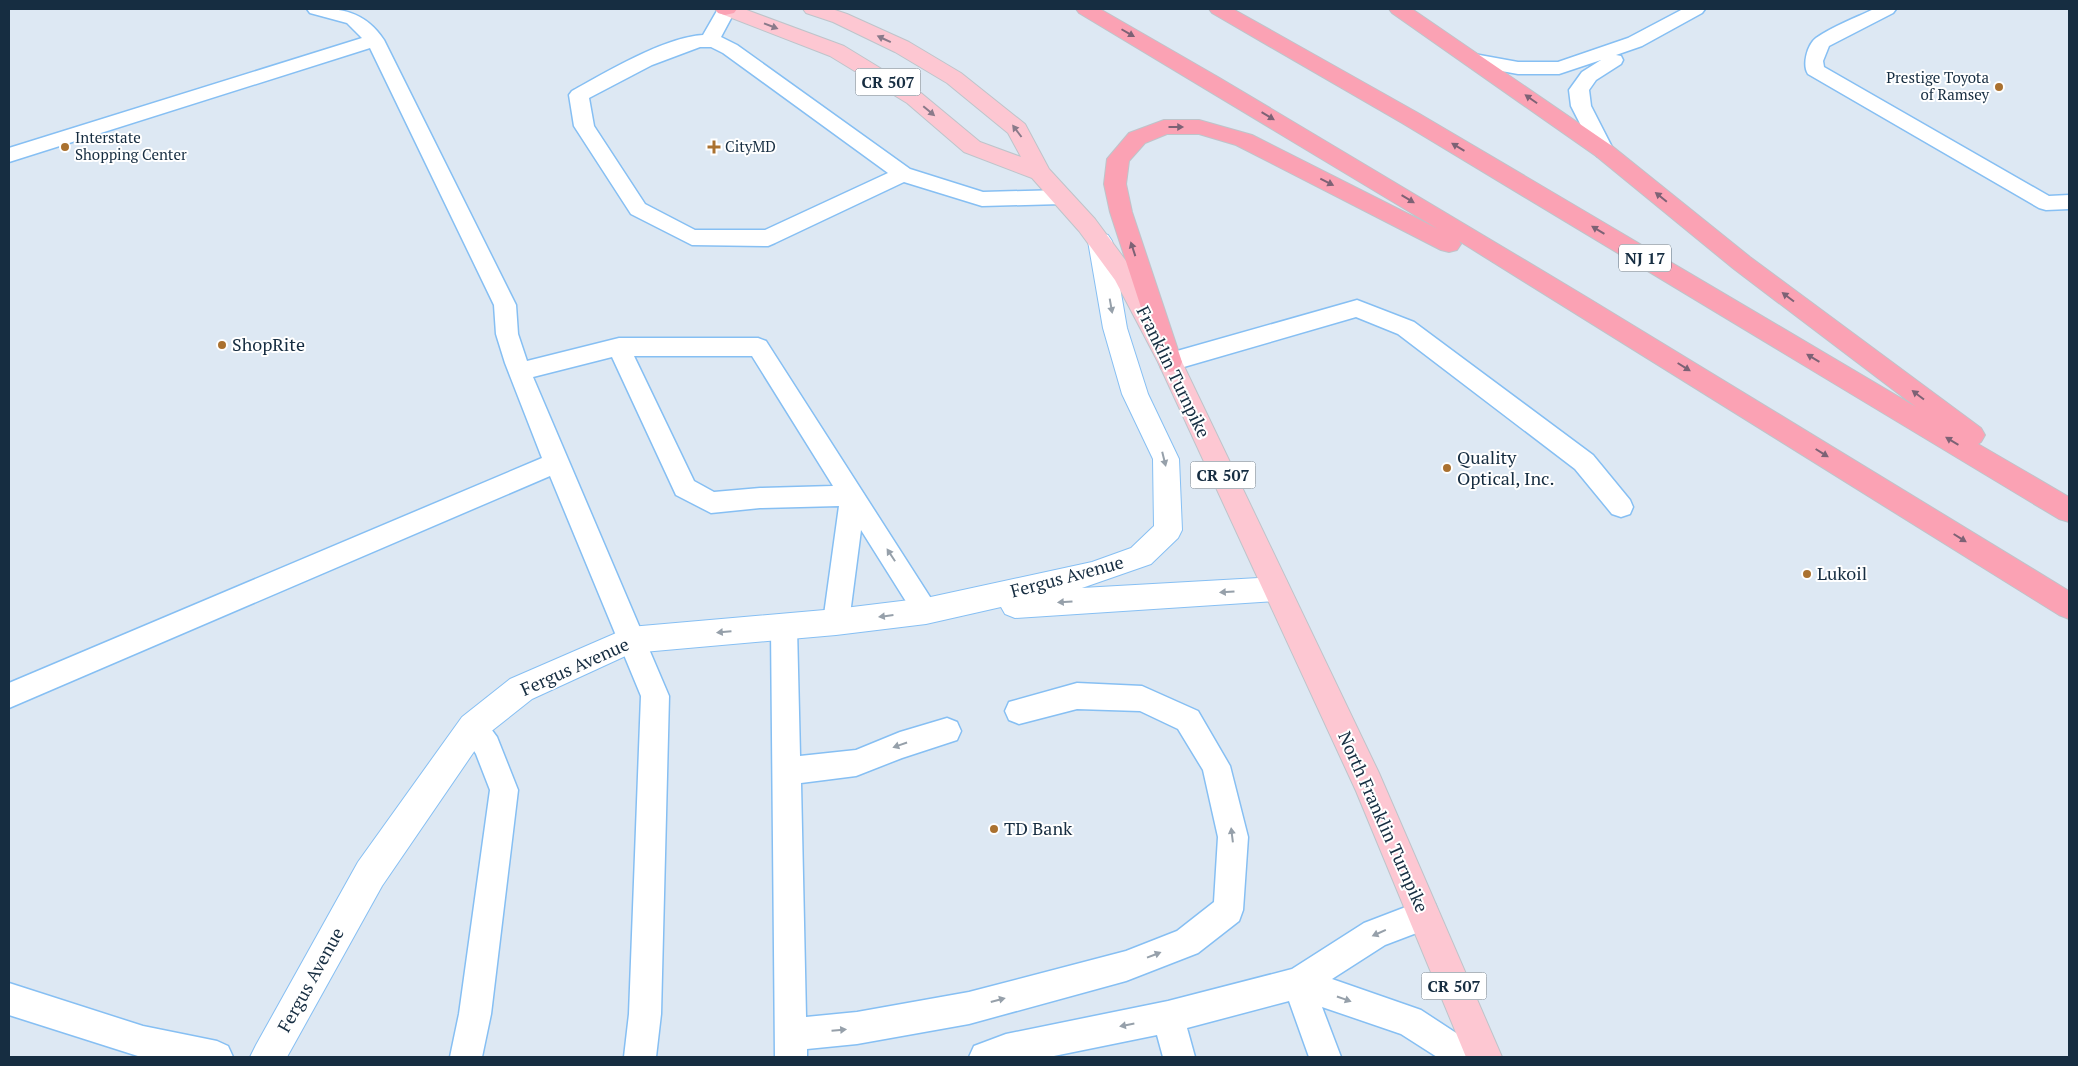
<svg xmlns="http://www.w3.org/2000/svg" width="2078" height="1066" font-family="'PT Serif',serif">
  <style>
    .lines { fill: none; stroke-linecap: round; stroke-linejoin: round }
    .lane-casing { stroke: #86bff3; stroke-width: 3 }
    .street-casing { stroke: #86bff3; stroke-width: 2 }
    .primary-casing { stroke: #bec4ca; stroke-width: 2 }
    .highway-casing { stroke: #bec4ca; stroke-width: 2 }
    .lane { fill: #fff; fill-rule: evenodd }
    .street { fill: #fff; fill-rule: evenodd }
    .primary { fill: #fdc7d2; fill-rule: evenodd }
    .highway { fill: #fba2b4; fill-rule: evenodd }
    .oneway { fill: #8a7a8a }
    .oneway2 { fill: #7d6275 }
    .oneway3 { fill: #96a0aa }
    .poi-dot { fill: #aa712f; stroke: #fff; stroke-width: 2 }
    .labels { text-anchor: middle; stroke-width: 4; stroke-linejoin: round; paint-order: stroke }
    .far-poi-label { font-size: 15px; fill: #162d41; stroke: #fff; text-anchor: start }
    .shield { fill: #fff; stroke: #5c6c7a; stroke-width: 1 }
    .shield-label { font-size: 16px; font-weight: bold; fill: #162d41 }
    .poi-label { font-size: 18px; fill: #162d41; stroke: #fff; text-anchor: start }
    .street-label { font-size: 18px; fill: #162d41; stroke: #fff }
  </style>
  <rect width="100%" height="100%" fill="#dde8f3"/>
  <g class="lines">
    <defs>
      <g id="lane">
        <path d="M 307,9 C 339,7 365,11 384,40 L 516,305 L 518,334 L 527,361 L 619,338 L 758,338 L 766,341 L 939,611 L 935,619 L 926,623 L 917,619 L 861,530 L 849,622 L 845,630 L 836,634 L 827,630 L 823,622 L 839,506 L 760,508 L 711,513 L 676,495 L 612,357 L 533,377 L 669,696 L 661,1014 L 656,1057 L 624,1057 L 629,1014 L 641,696 L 550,476 L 9,708 L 9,683 L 542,458 L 505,363 L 496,334 L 494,305 L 370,48 L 9,162 L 9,148 L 362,38 L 347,23 L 310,13 ZM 634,356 L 752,356 L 833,486 L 760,488 L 714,492 L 694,481 Z"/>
        <path d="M 718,9 L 736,9 L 721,37 L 737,45 L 910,169 L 983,192 L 1062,190 L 1069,192 L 1072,197 L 1069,202 L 1062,204 L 982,206 L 904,182 L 775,243 L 768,246 L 692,245 L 631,214 L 574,126 L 569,95 L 572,91 C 606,72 665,37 703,35 ZM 700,47 L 711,47 L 723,53 L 888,173 L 765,230 L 695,230 L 645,204 L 594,126 L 589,98 L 652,65 Z"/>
        <polygon points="1683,9 1705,9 1702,13 1642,46 1616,55 1621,56 1623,60 1621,64 1596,80 1589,90 1591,106 1614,151 1611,156 1604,158 1597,156 1594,151 1571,106 1569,90 1582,72 1601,60 1559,74 1518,74 1474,66 1467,64 1465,60 1467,56 1474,54 1518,62 1558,62 1628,38"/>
        <path d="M 1874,9 L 1896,9 L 1893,13 L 1829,46 L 1823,61 L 1824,67 L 2049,196 L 2069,195 L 2069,209 L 2046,210 L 2039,208 L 1808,74 C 1802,65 1807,45 1816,38 C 1833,26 1855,18 1874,9 Z"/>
        <polygon points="1357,300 1414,322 1593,455 1630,500 1633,507 1630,514 1621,517 1612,514 1575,469 1398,334 1356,317 1170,371 1162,368 1159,362 1162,356 1170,353"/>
        <polygon points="784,615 793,619 797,627 800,756 856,750 900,732 947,718 957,722 961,731 957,740 902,758 856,776 801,783 806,1017 857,1012 969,992 1126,951 1177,931 1214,902 1218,837 1203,770 1178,729 1140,711 1077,709 1019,724 1009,720 1005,711 1009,702 1077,683 1142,686 1198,711 1230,766 1248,837 1243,910 1239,921 1198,953 1126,981 969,1024 857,1044 807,1049 807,1057 775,1057 771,627 775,619"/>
        <polygon points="473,714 483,718 497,737 518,790 491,1014 482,1057 450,1057 459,1014 490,790 476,754 459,727 463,718"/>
        <polygon points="1424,900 1435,904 1439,915 1435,926 1385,945 1332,979 1421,1010 1476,1046 1481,1057 1437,1057 1401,1034 1322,1007 1341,1057 1309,1057 1289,1001 1187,1028 1195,1057 1163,1057 1157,1035 1049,1057 969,1057 974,1046 1006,1034 1168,1001 1292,969 1364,923"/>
        <polygon points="9,983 143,1026 217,1041 228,1046 233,1057 141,1057 9,1015"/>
      </g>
      <polygon id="street" points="1100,233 1108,235 1112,241 1127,328 1148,394 1179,459 1182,530 1178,538 1151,564 1082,588 1276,577 1286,580 1290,589 1286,598 1276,601 1015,618 1005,614 1001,607 926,624 836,635 632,653 532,699 484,737 382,886 287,1057 250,1057 256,1045 358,862 462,717 510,679 630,627 836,609 926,598 1092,562 1131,548 1154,526 1153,459 1122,394 1103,328 1088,241 1092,235"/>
      <polygon id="primary" points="716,9 744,9 844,46 921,93 980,142 1021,157 1008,133 947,83 895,52 833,22 806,13 803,9 832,9 847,14 909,42 961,73 1025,124 1049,169 1095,219 1132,269 1182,362 1379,773 1502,1057 1466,1057 1356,791 1158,362 1115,280 1079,231 1032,178 964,152 907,103 830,56 719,13"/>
      <g id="highway">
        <polygon points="715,9 737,9 734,13 725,15 718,13"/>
        <polygon points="1076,9 1100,9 1218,77 1588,298 2069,591 2069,619 2059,615 1459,241 1461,244 1457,250 1449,252 1441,250 1236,145 1199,134 1167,134 1145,143 1129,161 1126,184 1132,212 1182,362 1179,369 1170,372 1161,369 1110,212 1104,184 1107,159 1129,133 1164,120 1199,120 1252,135 1438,229 1079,13"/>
        <polygon points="1209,9 1233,9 1418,113 1916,407 1734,269 1596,156 1392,13 1389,9 1412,9 1612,146 1750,257 1981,428 1985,435 1981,442 1978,444 2069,497 2069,522 2059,519 1402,123 1212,13"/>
      </g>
    </defs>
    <use href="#lane" class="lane-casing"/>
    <use href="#street" class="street-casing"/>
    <use href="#primary" class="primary-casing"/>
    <use href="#highway" class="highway-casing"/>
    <use href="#lane" class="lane"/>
    <use href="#street" class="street"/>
    <use href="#primary" class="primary"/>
    <use href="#highway" class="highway"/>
  </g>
  <defs><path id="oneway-solid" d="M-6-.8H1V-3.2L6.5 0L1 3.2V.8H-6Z" transform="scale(1.25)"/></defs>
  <g class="oneway">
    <use href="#oneway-solid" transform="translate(771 26) rotate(21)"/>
    <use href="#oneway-solid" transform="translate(884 39) rotate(-155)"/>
    <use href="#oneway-solid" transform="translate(929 111) rotate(40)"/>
    <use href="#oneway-solid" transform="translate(1017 131) rotate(-127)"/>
  </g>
  <g class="oneway2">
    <use href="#oneway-solid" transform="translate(1128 33) rotate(30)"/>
    <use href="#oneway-solid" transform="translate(1531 99) rotate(-145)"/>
    <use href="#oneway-solid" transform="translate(1268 116) rotate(31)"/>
    <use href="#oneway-solid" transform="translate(1176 127)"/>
    <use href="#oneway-solid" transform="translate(1458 147) rotate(-149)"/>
    <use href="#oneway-solid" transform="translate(1327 182) rotate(27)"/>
    <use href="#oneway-solid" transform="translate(1661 197) rotate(-141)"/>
    <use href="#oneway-solid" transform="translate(1408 199) rotate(31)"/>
    <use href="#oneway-solid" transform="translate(1598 230) rotate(-149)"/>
    <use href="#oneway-solid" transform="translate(1133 249) rotate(-108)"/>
    <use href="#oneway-solid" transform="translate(1788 297) rotate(-143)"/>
    <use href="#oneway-solid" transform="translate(1813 358) rotate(-149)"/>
    <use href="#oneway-solid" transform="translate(1684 367) rotate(32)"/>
    <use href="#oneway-solid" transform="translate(1918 395) rotate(-143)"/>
    <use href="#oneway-solid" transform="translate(1952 441) rotate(-149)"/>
    <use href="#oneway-solid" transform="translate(1822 453) rotate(32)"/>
    <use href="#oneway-solid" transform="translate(1960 538) rotate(32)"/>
  </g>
  <g class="oneway3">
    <use href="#oneway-solid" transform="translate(1111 306) rotate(80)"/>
    <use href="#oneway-solid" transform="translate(1164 459) rotate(76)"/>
    <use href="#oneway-solid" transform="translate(891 555) rotate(-123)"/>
    <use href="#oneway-solid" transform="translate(1227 592) rotate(176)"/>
    <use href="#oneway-solid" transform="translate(1065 602) rotate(176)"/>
    <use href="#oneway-solid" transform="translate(886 616) rotate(173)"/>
    <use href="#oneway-solid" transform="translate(724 632) rotate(175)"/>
    <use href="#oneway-solid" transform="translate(900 745) rotate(161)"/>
    <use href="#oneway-solid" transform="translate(1232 835) rotate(-97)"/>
    <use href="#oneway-solid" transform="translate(1379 933) rotate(156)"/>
    <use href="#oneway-solid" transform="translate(1154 955) rotate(-21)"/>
    <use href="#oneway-solid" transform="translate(1344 999) rotate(19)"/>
    <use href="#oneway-solid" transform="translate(998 1000) rotate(-15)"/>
    <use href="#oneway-solid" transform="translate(1127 1025) rotate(169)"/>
    <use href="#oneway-solid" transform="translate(839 1030) rotate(-5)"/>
  </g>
  <g class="poi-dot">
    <circle cx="1999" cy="87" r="5"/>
    <circle cx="65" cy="147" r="5"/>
    <path d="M711.5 139.5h5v5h5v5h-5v5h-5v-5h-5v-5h5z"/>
    <circle cx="222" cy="345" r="5"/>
    <circle cx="1447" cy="468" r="5"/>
    <circle cx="1807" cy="574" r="5"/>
    <circle cx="994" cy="829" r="5"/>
  </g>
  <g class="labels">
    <g class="far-poi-label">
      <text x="1989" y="83" text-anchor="end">Prestige Toyota<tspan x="1989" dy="17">of Ramsey</tspan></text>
      <text x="75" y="143">Interstate<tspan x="75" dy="17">Shopping Center</tspan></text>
      <text x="725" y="152">CityMD</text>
    </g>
    <g class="shield">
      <rect x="855.5" y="68.5" width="65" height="27" rx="4"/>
      <rect x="1619" y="244.5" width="52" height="27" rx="4"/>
      <rect x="1190.5" y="461.5" width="65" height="27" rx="4"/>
      <rect x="1421.5" y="972.5" width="65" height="27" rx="4"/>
    </g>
    <g class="shield-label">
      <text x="888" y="88">CR 507</text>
      <text x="1645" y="264">NJ 17</text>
      <text x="1223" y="481">CR 507</text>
      <text x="1454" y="992">CR 507</text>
    </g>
    <g class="poi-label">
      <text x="232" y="351">ShopRite</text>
      <text x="1457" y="464">Quality<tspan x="1457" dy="21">Optical, Inc.</tspan></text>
      <text x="1817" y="580">Lukoil</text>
      <text x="1004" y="835">TD Bank</text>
    </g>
    <g class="street-label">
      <text transform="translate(1173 372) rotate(64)" y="6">Franklin Turnpike</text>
      <text transform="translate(1067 577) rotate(-15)" y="6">Fergus Avenue</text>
      <text transform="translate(575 667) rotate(-24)" y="6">Fergus Avenue</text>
      <text transform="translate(1383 822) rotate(66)" y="6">North Franklin Turnpike</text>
      <text transform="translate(311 980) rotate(-61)" y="6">Fergus Avenue</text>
    </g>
  </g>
  <rect width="2078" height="1066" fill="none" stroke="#162d41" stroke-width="20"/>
</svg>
